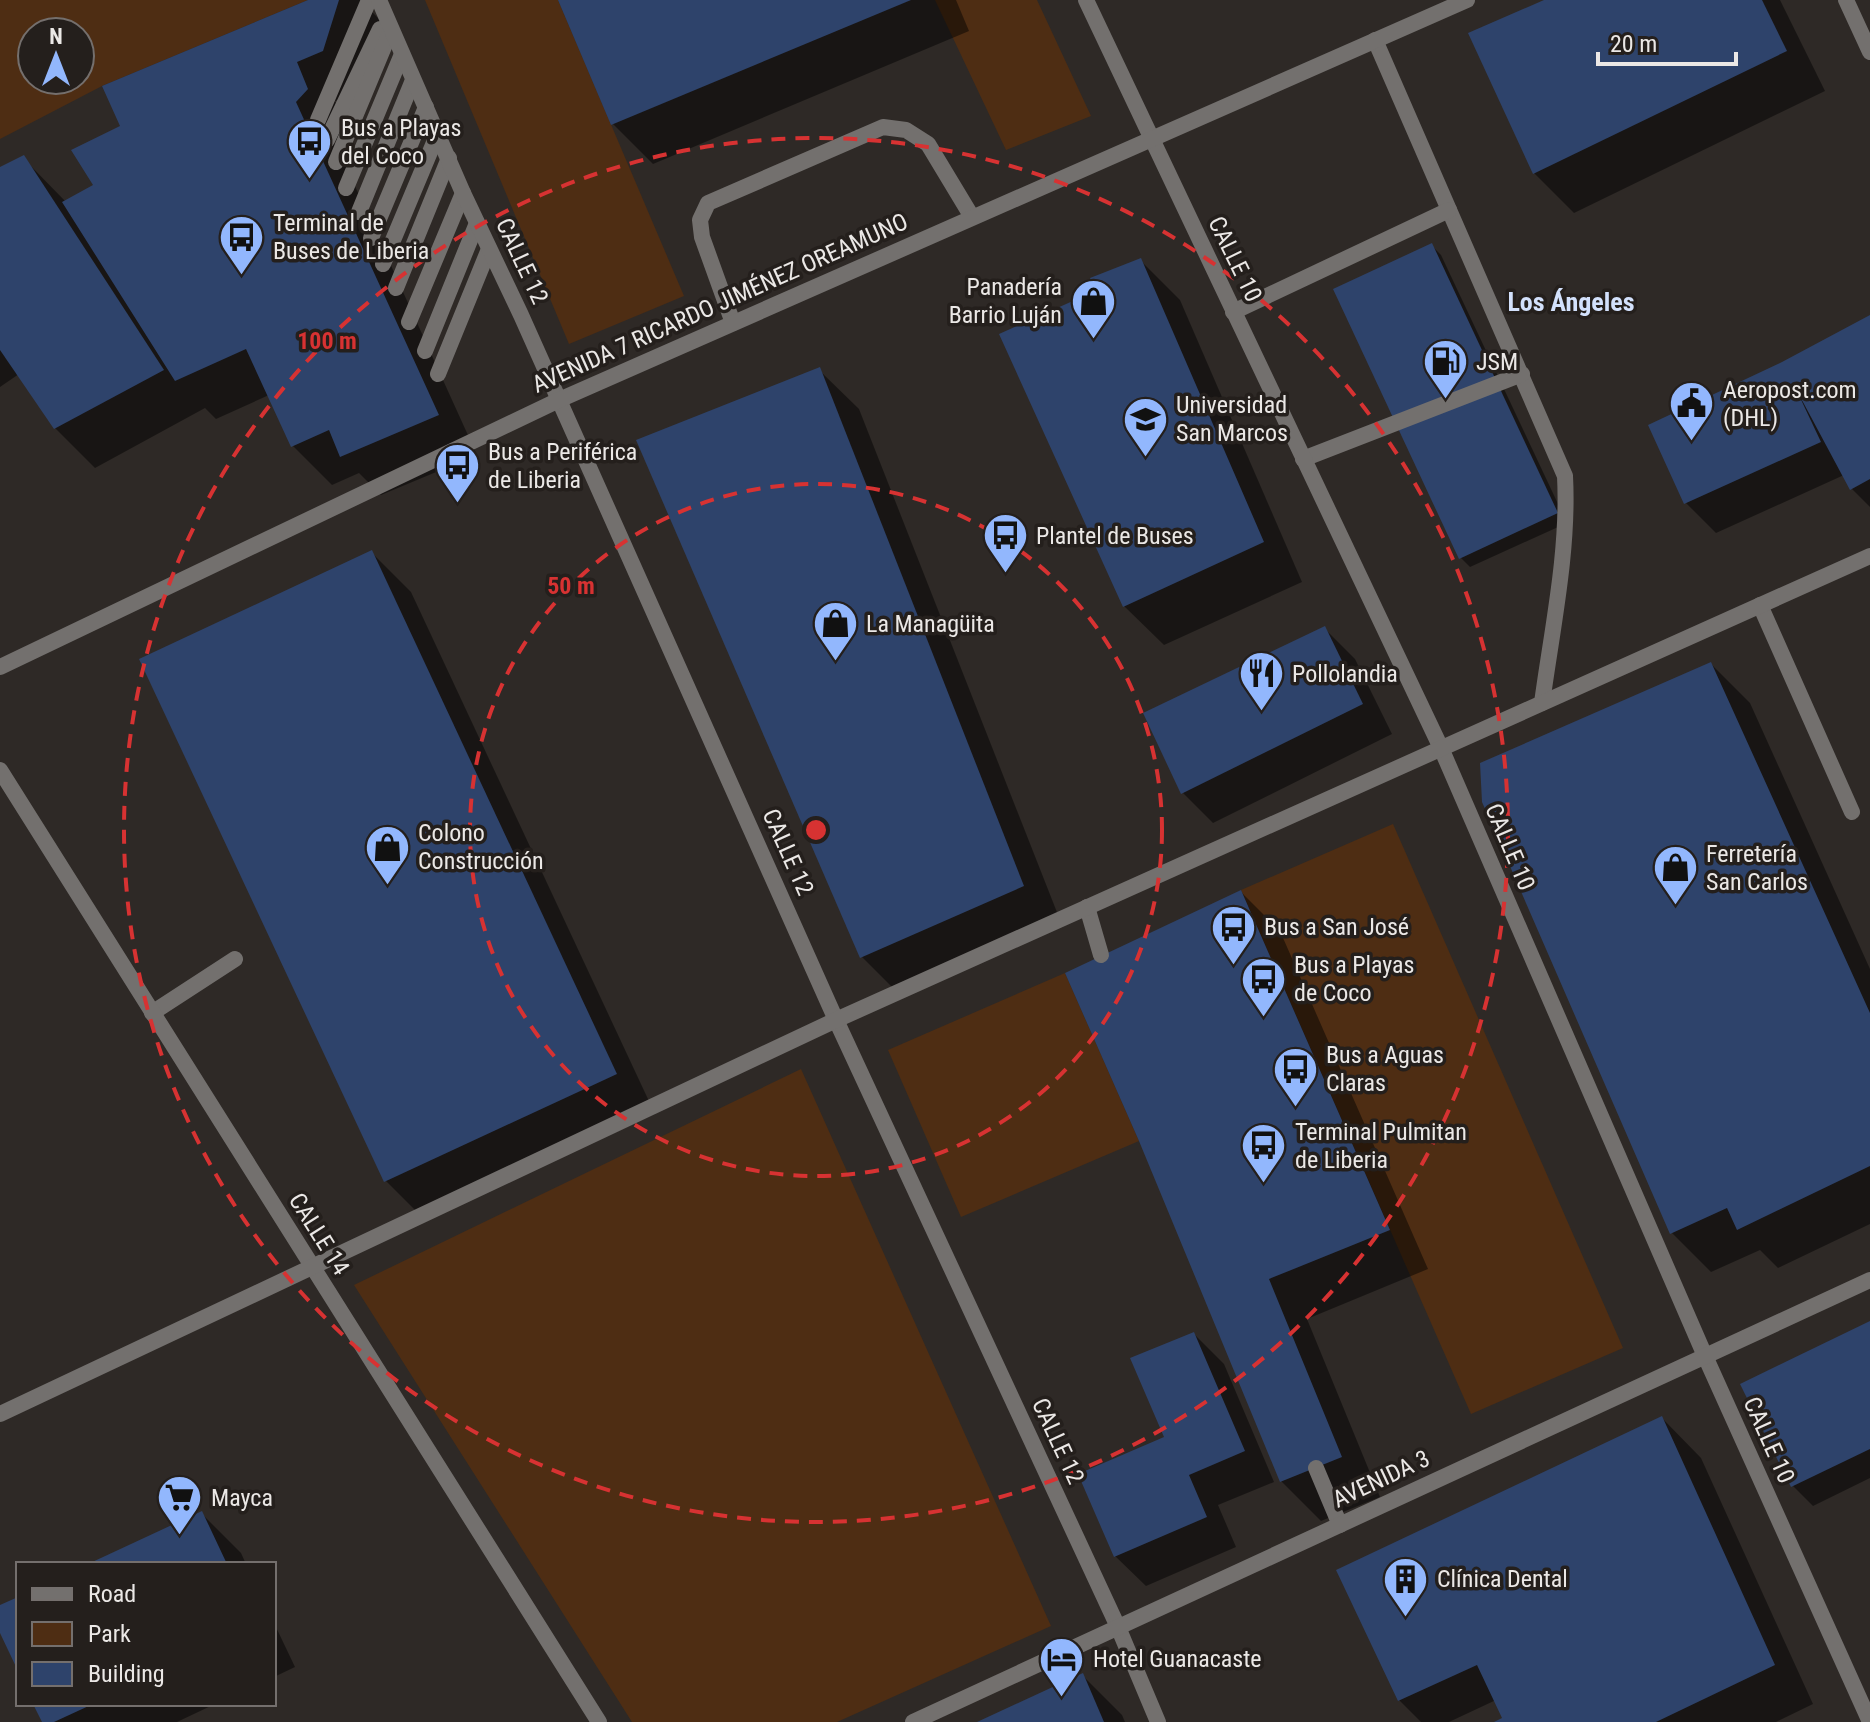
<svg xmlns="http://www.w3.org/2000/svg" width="1870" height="1722" font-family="'Roboto Condensed',sans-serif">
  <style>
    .green { fill: #4e2d13; fill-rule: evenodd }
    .shadow { fill: #0007 }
    .building { fill: #2e436b }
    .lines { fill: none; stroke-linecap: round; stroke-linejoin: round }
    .service { stroke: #73706e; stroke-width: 16 }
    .minor { stroke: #73706e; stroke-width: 16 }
    .ring { fill: none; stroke: #d73232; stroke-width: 4; stroke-dasharray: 14 10 }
    .labels { text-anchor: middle; stroke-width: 7; stroke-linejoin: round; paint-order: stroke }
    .poi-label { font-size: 24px; fill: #ebe8e6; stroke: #241f1c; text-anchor: start }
    .street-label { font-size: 24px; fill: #ebe8e6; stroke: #241f1c }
    .neighbourhood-label { font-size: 26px; font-weight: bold; fill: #d3e1fc; stroke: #241f1c }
    .centre { fill: #d73232; stroke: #241f1c; stroke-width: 4 }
    .ring-label { font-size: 24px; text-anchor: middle; font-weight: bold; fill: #d73232; stroke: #241f1c; stroke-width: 7; stroke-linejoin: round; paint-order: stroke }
  </style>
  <rect width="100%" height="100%" fill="#2e2926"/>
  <g class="green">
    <path d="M 0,0 L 308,0 L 102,86 L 0,139 ZM 32,32 L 80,32 L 80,80 L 32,80 Z"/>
    <polygon points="425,0 558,0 684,296 569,344"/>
    <polygon points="935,0 1037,0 1091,116 1006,150"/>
    <polygon points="1393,824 1623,1348 1471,1414 1241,890"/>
    <polygon points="1065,973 1139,1141 961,1217 888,1050"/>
    <polygon points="801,1069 1051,1626 837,1722 632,1722 354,1285"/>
  </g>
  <g class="shadow">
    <polygon points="313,0 360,0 383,23 362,90 335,101 347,129 335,142 477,455 381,495 359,473 332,485 293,446 269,395 216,419 205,408 95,468 55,428 19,374 0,387 0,169 23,158 66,202 95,186 122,127"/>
    <polygon points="560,0 956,0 969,31 653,164 613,124"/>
    <polygon points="1550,0 1780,0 1825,91 1574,213 1534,173"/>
    <polygon points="1431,245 1441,255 1567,523 1470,567 1461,558"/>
    <polygon points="1140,260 1180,300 1302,582 1164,645 1124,606 1097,292"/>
    <polygon points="1870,318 1870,507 1852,489 1844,475 1716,533 1686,503 1783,364"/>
    <polygon points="819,370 859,409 1062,925 901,996 862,957"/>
    <polygon points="372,553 411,592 655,1114 425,1220 386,1181"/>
    <polygon points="1325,629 1355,659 1392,734 1213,823 1183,793"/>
    <polygon points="1711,664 1750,703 1870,969 1870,1224 1778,1268 1760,1250 1711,1272 1671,1232"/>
    <polygon points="1241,892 1280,931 1428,1269 1307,1319 1380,1497 1321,1521 1281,1481"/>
    <polygon points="1870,1323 1870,1478 1813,1506 1793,1486"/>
    <polygon points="1194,1334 1224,1364 1274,1482 1218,1505 1236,1547 1146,1586 1115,1556 1166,1438"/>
    <polygon points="1662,1418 1701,1458 1813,1704 1776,1722 1499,1722 1505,1719 1496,1700 1449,1722 1421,1722 1399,1700"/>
    <polygon points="201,1513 241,1553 246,1564 93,1564"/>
    <polygon points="274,1623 295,1667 274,1677"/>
    <polygon points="1083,1676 1122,1715 1125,1722 982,1722"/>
    <polygon points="36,1704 215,1704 177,1722 44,1722"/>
  </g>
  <g class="building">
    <polygon points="308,0 339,0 323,51 297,62 308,89 296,102 439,415 340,457 329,430 291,447 246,349 175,381 62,202 93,185 71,150 120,126 102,86"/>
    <polygon points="558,0 911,0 611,125"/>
    <polygon points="1544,0 1762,0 1787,51 1533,174 1468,33"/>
    <polygon points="24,155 164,370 54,429 0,350 0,167"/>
    <polygon points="1432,243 1558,513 1459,559 1333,289"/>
    <polygon points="1141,258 1264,542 1123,607 999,334 1095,291 1090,278"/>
    <polygon points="1870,315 1870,479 1850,490 1796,389 1821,442 1684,504 1648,425 1782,362"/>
    <polygon points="820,367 1024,886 860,958 636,440"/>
    <polygon points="372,550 617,1074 384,1182 139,659"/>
    <polygon points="1325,626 1363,704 1181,794 1143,713"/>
    <polygon points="1711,662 1870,1013 1870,1166 1737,1230 1727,1208 1670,1234 1482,802 1480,763"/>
    <polygon points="1241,890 1390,1230 1269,1279 1342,1457 1280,1482 1139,1141 1065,973"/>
    <polygon points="1870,1321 1870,1449 1791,1487 1740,1384"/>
    <polygon points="1194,1332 1245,1451 1189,1475 1207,1517 1114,1557 1078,1474 1164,1437 1130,1358"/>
    <polygon points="1662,1416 1775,1665 1656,1722 1494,1722 1502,1718 1477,1665 1398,1701 1336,1570"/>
    <polygon points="202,1511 227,1564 88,1564"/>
    <polygon points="18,1597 18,1671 0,1633 0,1605"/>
    <polygon points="1083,1673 1104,1722 977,1722"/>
    <polygon points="33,1704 93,1704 54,1722 42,1722"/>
  </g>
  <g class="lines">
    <g class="service">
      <path d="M 1375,40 L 1565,476 C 1569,551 1552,629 1542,703"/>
      <polyline points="318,120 369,0"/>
      <polyline points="327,140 380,29"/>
      <polyline points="336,162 391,30"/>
      <polyline points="346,188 402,54"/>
      <polyline points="359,212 413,80"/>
      <polyline points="371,238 426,107"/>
      <polyline points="383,264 438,133"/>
      <polyline points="396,288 449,158"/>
      <polyline points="1233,312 1449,210"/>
      <polyline points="409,322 463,193"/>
      <polyline points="733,323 702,237 700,220 708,203 883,127 906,130 928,144 972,217"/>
      <polyline points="425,351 477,223"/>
      <polyline points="438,374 489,249"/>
      <polyline points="1303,459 1522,374"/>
      <polyline points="1760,605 1852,812"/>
      <polyline points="1087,907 1101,955"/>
      <polyline points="152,1013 235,959"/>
      <polyline points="1316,1468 1340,1525"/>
    </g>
    <g class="minor">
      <polyline points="379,0 463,193 521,315 836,1020 1118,1627 1158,1722"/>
      <polyline points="1086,0 1441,748 1705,1356 1870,1722"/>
      <polyline points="1846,0 1870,52"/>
      <polyline points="0,667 559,400 1467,0"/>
      <polyline points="0,770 599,1722"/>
      <polyline points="0,1414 836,1020 1870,556"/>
      <polyline points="913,1722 1870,1280"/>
    </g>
  </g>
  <g class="ring">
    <circle cx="816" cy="830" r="346"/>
    <circle cx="816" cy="830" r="692"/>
  </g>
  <defs>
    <symbol id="bus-pin" viewBox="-11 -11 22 30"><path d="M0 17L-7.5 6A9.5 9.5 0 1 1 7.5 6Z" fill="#92b7fd" stroke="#241f1c"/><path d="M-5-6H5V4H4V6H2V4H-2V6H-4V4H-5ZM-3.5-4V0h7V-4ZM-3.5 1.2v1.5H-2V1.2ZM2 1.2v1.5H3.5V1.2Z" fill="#111"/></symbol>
    <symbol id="shop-pin" viewBox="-11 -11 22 30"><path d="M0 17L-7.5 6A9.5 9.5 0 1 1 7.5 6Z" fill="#92b7fd" stroke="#241f1c"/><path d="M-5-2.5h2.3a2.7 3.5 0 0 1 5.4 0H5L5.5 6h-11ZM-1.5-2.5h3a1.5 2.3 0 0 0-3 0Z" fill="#111"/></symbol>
    <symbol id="fuel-pin" viewBox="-11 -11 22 30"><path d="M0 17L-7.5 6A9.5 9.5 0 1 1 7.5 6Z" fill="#92b7fd" stroke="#241f1c"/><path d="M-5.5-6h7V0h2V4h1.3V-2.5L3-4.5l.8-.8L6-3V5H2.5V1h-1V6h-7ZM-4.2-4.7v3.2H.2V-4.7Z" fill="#111"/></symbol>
    <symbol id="civic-pin" viewBox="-11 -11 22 30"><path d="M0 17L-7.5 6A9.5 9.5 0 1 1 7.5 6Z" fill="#92b7fd" stroke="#241f1c"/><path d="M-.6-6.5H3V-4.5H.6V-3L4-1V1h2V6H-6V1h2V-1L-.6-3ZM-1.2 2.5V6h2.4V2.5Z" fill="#111"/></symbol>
    <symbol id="university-pin" viewBox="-11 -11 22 30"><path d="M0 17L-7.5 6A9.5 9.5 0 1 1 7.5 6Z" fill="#92b7fd" stroke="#241f1c"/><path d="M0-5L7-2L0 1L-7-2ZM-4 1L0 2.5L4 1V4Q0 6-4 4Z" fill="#111"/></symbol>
    <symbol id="restaurant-pin" viewBox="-11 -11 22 30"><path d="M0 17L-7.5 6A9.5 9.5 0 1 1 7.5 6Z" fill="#92b7fd" stroke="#241f1c"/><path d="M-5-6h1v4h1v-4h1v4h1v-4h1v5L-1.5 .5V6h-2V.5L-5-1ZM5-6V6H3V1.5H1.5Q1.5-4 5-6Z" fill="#111"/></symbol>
    <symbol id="supermarket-pin" viewBox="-11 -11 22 30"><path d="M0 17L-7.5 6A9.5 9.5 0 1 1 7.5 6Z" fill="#92b7fd" stroke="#241f1c"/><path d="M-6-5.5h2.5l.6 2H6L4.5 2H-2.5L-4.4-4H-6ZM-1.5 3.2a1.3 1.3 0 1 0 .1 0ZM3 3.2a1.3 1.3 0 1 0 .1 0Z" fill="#111"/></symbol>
    <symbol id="building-pin" viewBox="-11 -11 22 30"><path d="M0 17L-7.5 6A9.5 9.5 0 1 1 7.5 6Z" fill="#92b7fd" stroke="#241f1c"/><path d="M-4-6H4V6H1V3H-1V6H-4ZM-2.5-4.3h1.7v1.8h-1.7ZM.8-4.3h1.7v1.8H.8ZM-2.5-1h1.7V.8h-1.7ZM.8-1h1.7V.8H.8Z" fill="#111"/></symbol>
    <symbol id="hotel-pin" viewBox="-11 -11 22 30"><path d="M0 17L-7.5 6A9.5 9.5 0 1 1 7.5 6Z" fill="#92b7fd" stroke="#241f1c"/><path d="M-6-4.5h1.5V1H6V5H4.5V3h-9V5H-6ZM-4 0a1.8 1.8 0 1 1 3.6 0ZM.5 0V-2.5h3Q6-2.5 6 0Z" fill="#111"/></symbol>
  </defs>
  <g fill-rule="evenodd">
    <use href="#bus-pin" x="284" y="116" width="51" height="69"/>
    <use href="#bus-pin" x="216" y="212" width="51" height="69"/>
    <use href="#shop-pin" x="1068" y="276" width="51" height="69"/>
    <use href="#fuel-pin" x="1420" y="336" width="51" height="69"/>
    <use href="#civic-pin" x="1666" y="378" width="51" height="69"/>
    <use href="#university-pin" x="1120" y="394" width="51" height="69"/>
    <use href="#bus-pin" x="432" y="440" width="51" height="69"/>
    <use href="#bus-pin" x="980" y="510" width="51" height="69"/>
    <use href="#shop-pin" x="810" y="598" width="51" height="69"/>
    <use href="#restaurant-pin" x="1236" y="648" width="51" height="69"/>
    <use href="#shop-pin" x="362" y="822" width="51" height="69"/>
    <use href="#shop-pin" x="1650" y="842" width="51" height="69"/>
    <use href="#bus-pin" x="1208" y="902" width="51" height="69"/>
    <use href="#bus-pin" x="1238" y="954" width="51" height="69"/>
    <use href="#bus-pin" x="1270" y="1044" width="51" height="69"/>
    <use href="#bus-pin" x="1238" y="1120" width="51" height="69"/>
    <use href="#supermarket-pin" x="154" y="1472" width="51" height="69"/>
    <use href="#building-pin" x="1380" y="1554" width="51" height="69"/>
    <use href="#hotel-pin" x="1036" y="1634" width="51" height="69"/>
  </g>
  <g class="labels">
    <g class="poi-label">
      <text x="341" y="136">Bus a Playas<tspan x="341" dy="28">del Coco</tspan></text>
      <text x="273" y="231">Terminal de<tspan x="273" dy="28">Buses de Liberia</tspan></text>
      <text x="1062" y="295" text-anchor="end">Panadería<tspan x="1062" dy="28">Barrio Luján</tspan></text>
      <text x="1476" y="370">JSM</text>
      <text x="1723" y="398">Aeropost.com<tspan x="1723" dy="28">(DHL)</tspan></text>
      <text x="1176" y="413">Universidad<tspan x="1176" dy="28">San Marcos</tspan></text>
      <text x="488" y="460">Bus a Periférica<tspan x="488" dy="28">de Liberia</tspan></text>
      <text x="1036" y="544">Plantel de Buses</text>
      <text x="866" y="632">La Managüita</text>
      <text x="1292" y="682">Pollolandia</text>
      <text x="418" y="841">Colono<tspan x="418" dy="28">Construcción</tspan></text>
      <text x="1706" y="862">Ferretería<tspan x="1706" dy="28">San Carlos</tspan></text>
      <text x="1264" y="935">Bus a San José</text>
      <text x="1294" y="973">Bus a Playas<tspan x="1294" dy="28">de Coco</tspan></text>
      <text x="1326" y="1063">Bus a Aguas<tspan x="1326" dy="28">Claras</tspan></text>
      <text x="1295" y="1140">Terminal Pulmitan<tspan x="1295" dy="28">de Liberia</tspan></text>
      <text x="211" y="1506">Mayca</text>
      <text x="1437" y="1587">Clínica Dental</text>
      <text x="1093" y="1667">Hotel Guanacaste</text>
    </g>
    <g class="street-label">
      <text transform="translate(1235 259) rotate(64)" y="8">CALLE 10</text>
      <text transform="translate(522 261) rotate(65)" y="8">CALLE 12</text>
      <text transform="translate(720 303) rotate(-24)" y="8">AVENIDA 7 RICARDO JIMÉNEZ OREAMUNO</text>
      <text transform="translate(1510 847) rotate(67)" y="8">CALLE 10</text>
      <text transform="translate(788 852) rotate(66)" y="8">CALLE 12</text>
      <text transform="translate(319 1234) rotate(58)" y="8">CALLE 14</text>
      <text transform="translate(1769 1440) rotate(66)" y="8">CALLE 10</text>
      <text transform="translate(1058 1441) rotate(65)" y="8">CALLE 12</text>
      <text transform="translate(1381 1479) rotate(-25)" y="8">AVENIDA 3</text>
    </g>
    <g class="neighbourhood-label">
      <text x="1571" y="311">Los Ángeles</text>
    </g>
  </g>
  <circle cx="816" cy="830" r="12" class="centre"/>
  <g class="ring-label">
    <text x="327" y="349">100 m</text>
    <text x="571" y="594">50 m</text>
  </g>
  <rect x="16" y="1562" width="260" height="144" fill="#241f1c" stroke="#746f6d" stroke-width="2"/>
  <rect x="32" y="1588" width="40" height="12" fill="#73706e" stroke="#746f6d" stroke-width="2"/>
  <text x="88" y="1602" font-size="24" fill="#ebe8e6">Road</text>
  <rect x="32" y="1622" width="40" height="24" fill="#4e2d13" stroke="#746f6d" stroke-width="2"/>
  <text x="88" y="1642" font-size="24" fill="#ebe8e6">Park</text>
  <rect x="32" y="1662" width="40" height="24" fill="#2e436b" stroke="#746f6d" stroke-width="2"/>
  <text x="88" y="1682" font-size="24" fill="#ebe8e6">Building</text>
  <g transform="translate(56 56)"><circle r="38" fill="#241f1c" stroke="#746f6d" stroke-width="2"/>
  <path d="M0-6L14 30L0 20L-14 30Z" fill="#92b7fd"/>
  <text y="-12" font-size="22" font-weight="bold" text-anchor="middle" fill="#ebe8e6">N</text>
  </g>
  <path d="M1598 52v12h138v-12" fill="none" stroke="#ebe8e6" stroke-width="4"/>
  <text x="1610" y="52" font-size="24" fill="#ebe8e6" stroke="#241f1c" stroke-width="6" paint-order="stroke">20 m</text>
</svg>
